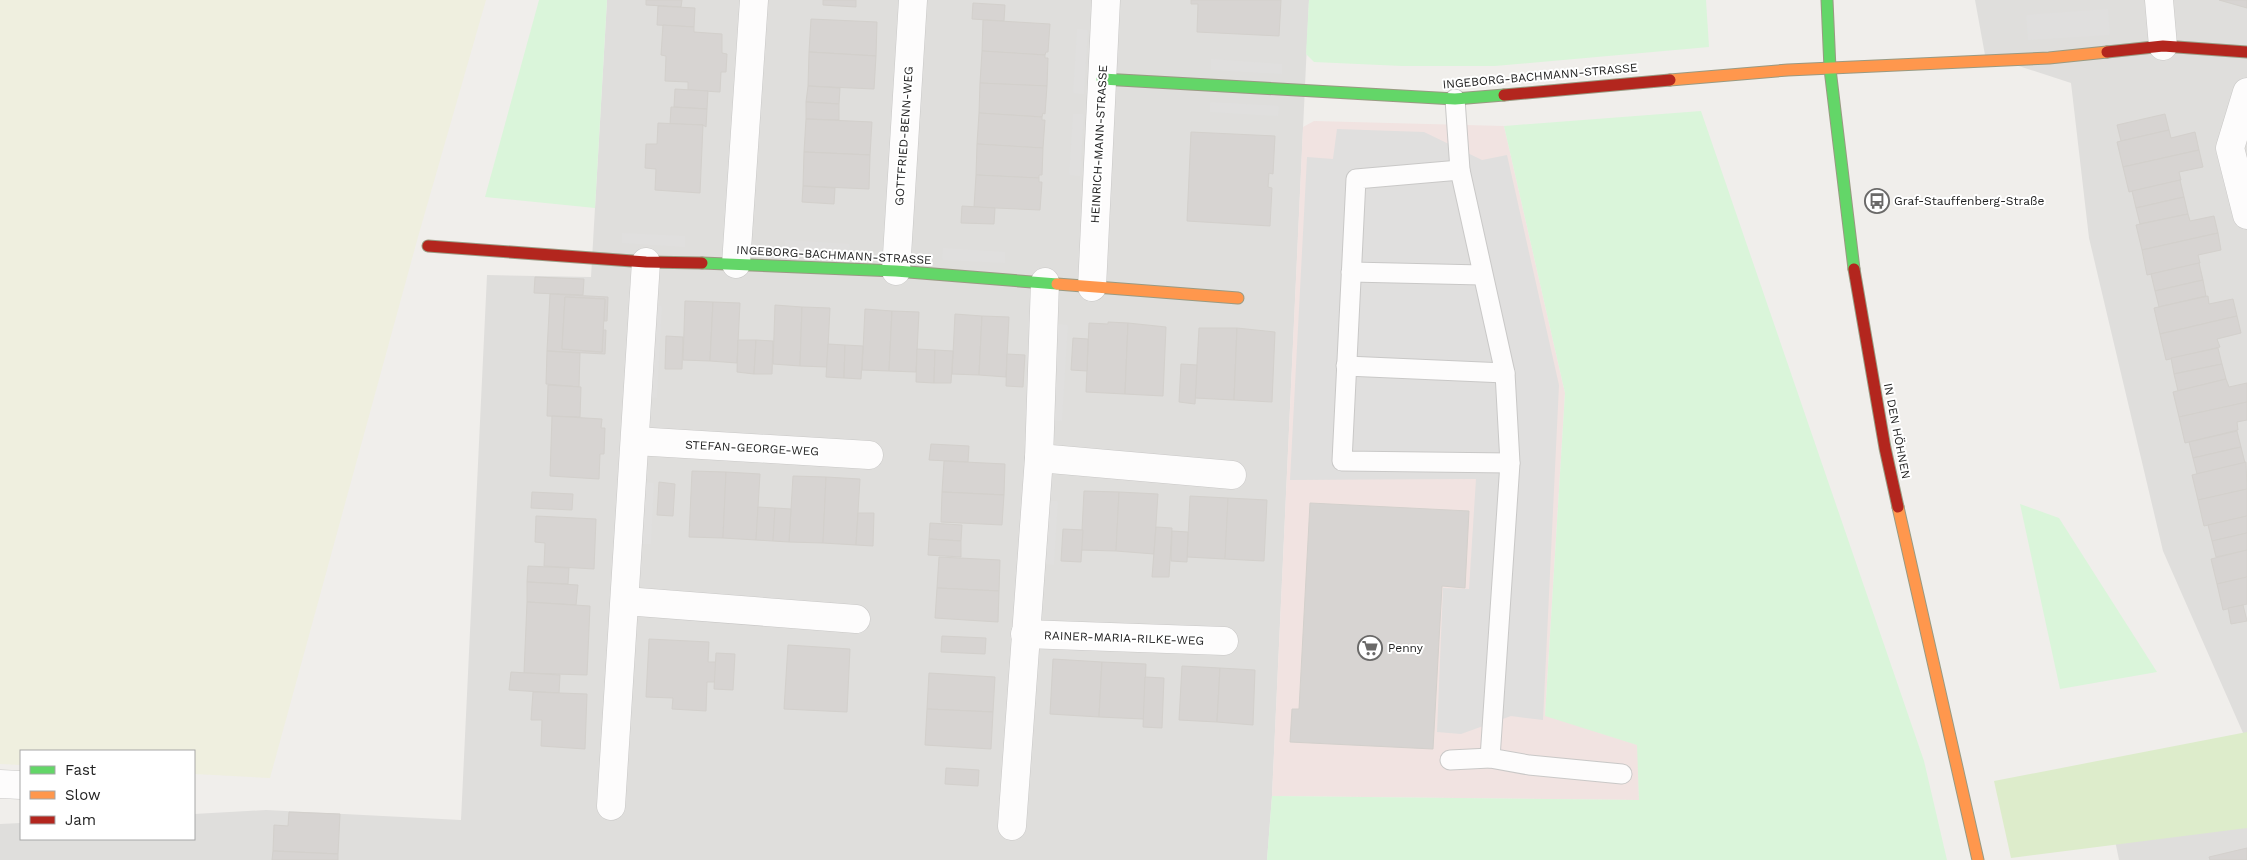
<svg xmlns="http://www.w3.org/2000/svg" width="2247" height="860" font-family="'Work Sans',sans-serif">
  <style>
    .residential { fill: #dfdedc }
    .commercial { fill: #f1e3e1 }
    .farmland { fill: #efefdf }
    .grass { fill: #ddeccb }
    .park { fill: #daf5da }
    .parking { fill: #e0dfde }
    .building { fill: #d7d4d2; stroke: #d3d0cc }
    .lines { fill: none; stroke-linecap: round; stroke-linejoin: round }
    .lane-casing { stroke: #c9c8c7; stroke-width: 21 }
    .street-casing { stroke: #c9c8c7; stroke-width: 29 }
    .fast-casing { stroke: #999a82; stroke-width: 13 }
    .slow-casing { stroke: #999a82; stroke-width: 13 }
    .jam-casing { stroke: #999a82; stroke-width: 13 }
    .lane { stroke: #fdfcfc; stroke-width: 19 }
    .street { stroke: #fdfcfc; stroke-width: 28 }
    .fast { stroke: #63d668; stroke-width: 11 }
    .slow { stroke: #ff974d; stroke-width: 11 }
    .jam { stroke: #b3261e; stroke-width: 11 }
    .labels { text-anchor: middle; stroke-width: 4; stroke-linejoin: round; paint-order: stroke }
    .street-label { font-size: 12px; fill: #222; stroke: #fff }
    .poi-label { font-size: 12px; fill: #222; stroke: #fff; text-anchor: start }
  </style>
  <rect width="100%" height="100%" fill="#f0eeeb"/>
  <g class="residential">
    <polygon points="607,0 1309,0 1272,796 1267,860 0,860 0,824 21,823 21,839 194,839 194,814 266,810 461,820 487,275 591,277"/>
    <polygon points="1975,0 2247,0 2247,742 2163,551 2089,238 2071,83 1985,55"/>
    <polygon points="2247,754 2247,860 2119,860 2103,781"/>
  </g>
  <polygon class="commercial" points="1314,121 1504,126 1565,393 1545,715 1638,745 1639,800 1272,796 1303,127"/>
  <polygon class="farmland" points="0,0 486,0 418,237 270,778 194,774 194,751 21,751 21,765 0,764"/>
  <polygon class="grass" points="2247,732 2247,828 2011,858 1994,781"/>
  <g class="park">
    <polygon points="539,0 607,0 595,208 485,197"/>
    <polygon points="1309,0 1706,0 1709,47 1495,66 1402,66 1314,62 1306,54"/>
    <polygon points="1701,111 1924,761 1947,860 1267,860 1272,796 1639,800 1637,745 1545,716 1565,393 1504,126"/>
    <polygon points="2020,504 2059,518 2157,672 2060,689"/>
  </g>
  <g class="parking">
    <polygon points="2108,9 2110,35 2028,40 2026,15"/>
    <polygon points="1077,29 1088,30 1084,94 1073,93"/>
    <polygon points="1211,59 1282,64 1282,74 1211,70"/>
    <polygon points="1210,102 1279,106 1278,116 1210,112"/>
    <polygon points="1073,114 1084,114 1080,176 1069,175"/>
    <polygon points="1337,129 1424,132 1482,160 1507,155 1559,385 1543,720 1511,716 1461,734 1437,732 1443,588 1469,589 1476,479 1290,480 1307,157 1333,159"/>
    <polygon points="622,233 685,236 685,247 622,243"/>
    <polygon points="785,240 850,244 849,255 785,251"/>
    <polygon points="943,248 1005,252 1005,263 942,260"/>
    <polygon points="651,306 662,306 657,398 647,397"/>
    <polygon points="1057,324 1068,325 1062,421 1052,420"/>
    <polygon points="642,482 654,483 651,544 639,544"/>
    <polygon points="1049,501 1058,501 1054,565 1045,564"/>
  </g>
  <g class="building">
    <polygon points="646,0 682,0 681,7 646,5"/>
    <polygon points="823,0 856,0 856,7 823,5"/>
    <polygon points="1191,0 1281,0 1279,36 1197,32 1198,4 1191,4"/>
    <polygon points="2219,0 2247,0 2247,8"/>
    <polygon points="973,3 1005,5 1004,21 972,19"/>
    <polygon points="658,6 695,8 694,27 657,25"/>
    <polygon points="811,19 877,22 876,56 809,52"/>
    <polygon points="983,20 1050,24 1048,52 1046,52 1045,55 982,51"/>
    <polygon points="663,25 694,27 694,32 722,34 722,53 727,54 726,72 721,72 720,92 688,90 688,82 665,81 666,56 661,55"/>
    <polygon points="982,51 1045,55 1045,58 1048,58 1047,86 980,83"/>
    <polygon points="809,52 876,56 874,89 808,86"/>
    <polygon points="980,83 1047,86 1045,114 1043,113 1042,117 979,113"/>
    <polygon points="808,86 840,88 839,104 806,102"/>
    <polygon points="675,89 708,91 707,109 674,107"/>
    <polygon points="806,102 839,104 839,120 806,119"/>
    <polygon points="671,107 707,109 706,127 703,125 670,124"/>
    <polygon points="979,113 1042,117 1042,120 1045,120 1043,148 977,144"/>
    <polygon points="2165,114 2169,130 2121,141 2117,125"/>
    <polygon points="806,119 872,122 870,155 804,152"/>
    <polygon points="658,123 703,125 700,193 655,190 656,169 645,168 646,144 657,144"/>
    <polygon points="2169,130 2171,138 2195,132 2199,150 2123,167 2117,142"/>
    <polygon points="1191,132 1275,136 1273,174 1269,173 1268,187 1272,188 1270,226 1187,221"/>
    <polygon points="977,144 1043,148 1042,175 1039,175 1039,178 976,175"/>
    <polygon points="2199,150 2203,167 2179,172 2181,180 2129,192 2123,167"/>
    <polygon points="804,152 870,155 869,189 803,186"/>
    <polygon points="976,175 1039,178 1039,182 1042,182 1040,210 974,207"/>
    <polygon points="2180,180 2184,197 2136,208 2132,191"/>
    <polygon points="803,186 835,188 834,204 802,202"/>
    <polygon points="2184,197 2188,214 2140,224 2136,208"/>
    <polygon points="962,206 995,208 994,224 961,223"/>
    <polygon points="2188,214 2190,221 2214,216 2218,233 2142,250 2136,225"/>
    <polygon points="2218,233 2221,250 2198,255 2200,263 2147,275 2142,250"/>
    <polygon points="2199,263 2203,280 2155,291 2151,274"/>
    <polygon points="535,277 584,279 583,295 534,293"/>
    <polygon points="2203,280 2206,296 2159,307 2155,291"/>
    <polygon points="550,294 608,297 607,321 604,321 605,299 565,297 562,349 602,352 603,330 606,330 605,354 547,351"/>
    <polygon points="2208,296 2209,304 2233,299 2237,316 2160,334 2154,308"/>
    <polygon points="565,297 605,299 602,352 562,349"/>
    <polygon points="685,301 713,302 710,361 683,360"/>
    <polygon points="713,302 740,303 737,363 710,361"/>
    <polygon points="775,305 802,307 800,366 773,364"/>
    <polygon points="802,307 830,308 827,367 800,366"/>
    <polygon points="865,309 892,311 889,371 862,370"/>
    <polygon points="892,311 919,312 916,372 889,371"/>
    <polygon points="955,314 982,316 979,375 952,374"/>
    <polygon points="982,316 1009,317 1006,377 979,375"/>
    <polygon points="2237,316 2241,333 2217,339 2220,347 2166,360 2160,334"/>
    <polygon points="1108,322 1128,323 1125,394 1086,392 1089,323 1108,324"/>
    <polygon points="1128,323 1166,327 1163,396 1125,394"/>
    <polygon points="1199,328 1237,328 1234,400 1195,398"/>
    <polygon points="1237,328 1275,332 1272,402 1234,400"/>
    <polygon points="666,336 683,337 682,369 665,369"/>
    <polygon points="1073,338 1088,339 1087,371 1071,370"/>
    <polygon points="738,340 756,340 754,374 737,372"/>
    <polygon points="756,340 773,341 772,374 754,374"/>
    <polygon points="828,344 845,345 844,378 826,377"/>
    <polygon points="845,345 863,346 861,379 844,378"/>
    <polygon points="2218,348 2222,364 2174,374 2171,358"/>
    <polygon points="917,349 935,350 934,383 916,382"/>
    <polygon points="935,350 953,351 951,383 934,383"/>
    <polygon points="547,351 580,353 579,387 546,384"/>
    <polygon points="1007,354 1025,355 1023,387 1006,386"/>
    <polygon points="1181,364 1197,365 1195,404 1179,402"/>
    <polygon points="2222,364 2226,379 2178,391 2174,374"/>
    <polygon points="2226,379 2229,387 2247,383 2247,402 2179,417 2173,392"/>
    <polygon points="548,385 581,387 580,417 547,416"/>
    <polygon points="2247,402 2247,420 2237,422 2238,430 2185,443 2179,417"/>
    <polygon points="552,416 602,419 601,428 605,428 604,454 600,454 599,479 550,476"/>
    <polygon points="2237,431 2241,447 2193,458 2189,442"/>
    <polygon points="931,444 969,446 968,462 929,460"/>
    <polygon points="2241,447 2245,463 2197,474 2193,458"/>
    <polygon points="944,461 1005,464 1004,495 942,492"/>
    <polygon points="2246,462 2247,489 2198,500 2192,475"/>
    <polygon points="692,471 726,472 723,538 689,537"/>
    <polygon points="726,472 760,474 756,540 723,538"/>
    <polygon points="793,476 826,477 823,543 789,542"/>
    <polygon points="826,477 860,479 856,545 823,543"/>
    <polygon points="659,482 675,484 673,516 657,515"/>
    <polygon points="2247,489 2247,516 2204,526 2198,500"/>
    <polygon points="1084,491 1119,492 1116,551 1081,550"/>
    <polygon points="532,492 573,494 572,510 531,508"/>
    <polygon points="942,492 1004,495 1002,525 941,522"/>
    <polygon points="1119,492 1158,494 1154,554 1116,551"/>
    <polygon points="1190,496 1228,498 1225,559 1187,557"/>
    <polygon points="1228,498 1267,500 1264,561 1225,559"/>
    <polygon points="1310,503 1469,511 1465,588 1442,586 1433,749 1290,742 1292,709 1299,709"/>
    <polygon points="758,507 775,508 773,541 756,540"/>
    <polygon points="775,508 791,509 789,542 773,541"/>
    <polygon points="858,513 874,513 873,546 856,545"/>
    <polygon points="536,516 596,519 594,569 544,566 545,543 535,542"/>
    <polygon points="2247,516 2247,533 2212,541 2208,525"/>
    <polygon points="930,523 962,525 961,541 929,539"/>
    <polygon points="1156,527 1172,528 1169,577 1152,577"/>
    <polygon points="1063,529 1083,530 1081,562 1061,561"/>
    <polygon points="1172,531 1188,532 1187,562 1171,561"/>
    <polygon points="2247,533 2247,550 2216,557 2212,541"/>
    <polygon points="929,539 961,541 961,557 928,555"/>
    <polygon points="2247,550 2247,577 2217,584 2211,559"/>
    <polygon points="939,557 1000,560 999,591 937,588"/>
    <polygon points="528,566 569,568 568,584 527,582"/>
    <polygon points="2247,577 2247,604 2223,610 2217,584"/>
    <polygon points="527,582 578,585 576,605 527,602"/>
    <polygon points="937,588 999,591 998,622 935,618"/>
    <polygon points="527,602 590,606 587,675 524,673"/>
    <polygon points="2243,605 2247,621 2231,624 2228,608"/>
    <polygon points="942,636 986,638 985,654 941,652"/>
    <polygon points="649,639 709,642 708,662 717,662 715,682 707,682 706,711 672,709 673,698 646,697"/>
    <polygon points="788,645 850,649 847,712 784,709"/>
    <polygon points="716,653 735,654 733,690 714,689"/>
    <polygon points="1053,659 1102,662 1099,717 1050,714"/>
    <polygon points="1102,662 1146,664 1144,719 1099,717"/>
    <polygon points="1182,666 1220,668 1217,722 1179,720"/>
    <polygon points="1220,668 1255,670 1253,725 1217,722"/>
    <polygon points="511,672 560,675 559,693 509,690"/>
    <polygon points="929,673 995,677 993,712 927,709"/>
    <polygon points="1145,677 1164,678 1162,728 1143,727"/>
    <polygon points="533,692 587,694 585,749 541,746 542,720 531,720"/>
    <polygon points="927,709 993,712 991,749 925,745"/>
    <polygon points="946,768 979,770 978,786 945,784"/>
    <polygon points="289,812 340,814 338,854 273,851 274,825 288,826"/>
    <polygon points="2247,848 2247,860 2210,860 2209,857"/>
    <polygon points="273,851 338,854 338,860 272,860"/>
  </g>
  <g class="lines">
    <defs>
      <g id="lane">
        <polyline points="1455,99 1460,170 1505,373 1510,463 1490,758 1529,765 1622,774"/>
        <polyline points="1460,170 1356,179 1342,461 1510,463"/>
        <polyline points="1351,272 1482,275"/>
        <polyline points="1346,366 1505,373"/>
        <polyline points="1450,760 1490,758"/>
      </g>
      <g id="street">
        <polyline points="2159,0 2163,46"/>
        <polyline points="2247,92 2230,148 2247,215"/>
        <polyline points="736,264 754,0"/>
        <polyline points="896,271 913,0"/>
        <polyline points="1092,287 1106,0"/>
        <polyline points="635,441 869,455"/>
        <polyline points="1039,458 1232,475"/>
        <polyline points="625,601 856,619"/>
        <polyline points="1025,634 1224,641"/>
        <polyline points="0,784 21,785"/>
        <polyline points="611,806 646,262"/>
        <polyline points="1012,826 1039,458 1045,282"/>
      </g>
      <g id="fast">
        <polyline points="1827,0 1830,69 1854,269"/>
        <polyline points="1102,79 1455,99 1504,95"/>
        <polyline points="702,263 896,271 1057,284"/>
      </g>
      <g id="slow">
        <polyline points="1670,80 1788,70 2049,58 2107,52"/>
        <polyline points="1057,284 1238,298"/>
        <polyline points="1898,507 1978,860"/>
      </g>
      <g id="jam">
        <polyline points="2107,52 2163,46 2247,52"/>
        <polyline points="1504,95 1670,80"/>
        <polyline points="428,246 646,262 702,263"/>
        <polyline points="1854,269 1885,448 1898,507"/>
      </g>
    </defs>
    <use href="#lane" class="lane-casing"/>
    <use href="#street" class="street-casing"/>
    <use href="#fast" class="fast-casing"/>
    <use href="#slow" class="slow-casing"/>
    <use href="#jam" class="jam-casing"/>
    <use href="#lane" class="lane"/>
    <use href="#street" class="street"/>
    <use href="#fast" class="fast"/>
    <use href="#slow" class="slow"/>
    <use href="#jam" class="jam"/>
  </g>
  <defs>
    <symbol id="bus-ring" viewBox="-11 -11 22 22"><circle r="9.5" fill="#fff" stroke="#6a6968" stroke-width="1.5"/><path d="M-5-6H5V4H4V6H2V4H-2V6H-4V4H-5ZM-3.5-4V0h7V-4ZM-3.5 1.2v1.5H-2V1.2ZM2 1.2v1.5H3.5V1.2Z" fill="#6a6968"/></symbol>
    <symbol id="supermarket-ring" viewBox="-11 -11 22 22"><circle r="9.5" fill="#fff" stroke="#6a6968" stroke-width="1.5"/><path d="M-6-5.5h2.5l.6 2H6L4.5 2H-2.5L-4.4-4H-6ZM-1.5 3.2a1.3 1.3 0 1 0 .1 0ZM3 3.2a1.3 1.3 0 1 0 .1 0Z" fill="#6a6968"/></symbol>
  </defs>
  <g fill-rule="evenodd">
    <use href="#bus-ring" x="1863" y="187" width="28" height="28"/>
    <use href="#supermarket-ring" x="1356" y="634" width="28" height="28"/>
  </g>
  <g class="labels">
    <g class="street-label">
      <text transform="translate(1540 76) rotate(-5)" y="4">INGEBORG-BACHMANN-STRASSE</text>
      <text transform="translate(904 136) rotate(-86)" y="4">GOTTFRIED-BENN-WEG</text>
      <text transform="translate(1099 144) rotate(-87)" y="4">HEINRICH-MANN-STRASSE</text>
      <text transform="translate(834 255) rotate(3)" y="4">INGEBORG-BACHMANN-STRASSE</text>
      <text transform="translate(1897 431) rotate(79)" y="4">IN DEN HÖHNEN</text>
      <text transform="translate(752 448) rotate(3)" y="4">STEFAN-GEORGE-WEG</text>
      <text transform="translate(1124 638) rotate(2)" y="4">RAINER-MARIA-RILKE-WEG</text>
    </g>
    <g class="poi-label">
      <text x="1894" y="205">Graf-Stauffenberg-Straße</text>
      <text x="1388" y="652">Penny</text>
    </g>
  </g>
  <rect x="20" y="750" width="175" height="90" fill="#ffffff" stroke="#a7a7a7"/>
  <rect x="30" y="766" width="25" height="8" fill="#63d668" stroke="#a7a7a7"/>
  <text x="65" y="775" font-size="15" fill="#222222">Fast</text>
  <rect x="30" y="791" width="25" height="8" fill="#ff974d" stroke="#a7a7a7"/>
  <text x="65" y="800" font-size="15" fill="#222222">Slow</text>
  <rect x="30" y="816" width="25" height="8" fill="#b3261e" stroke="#a7a7a7"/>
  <text x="65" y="825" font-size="15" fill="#222222">Jam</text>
</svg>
